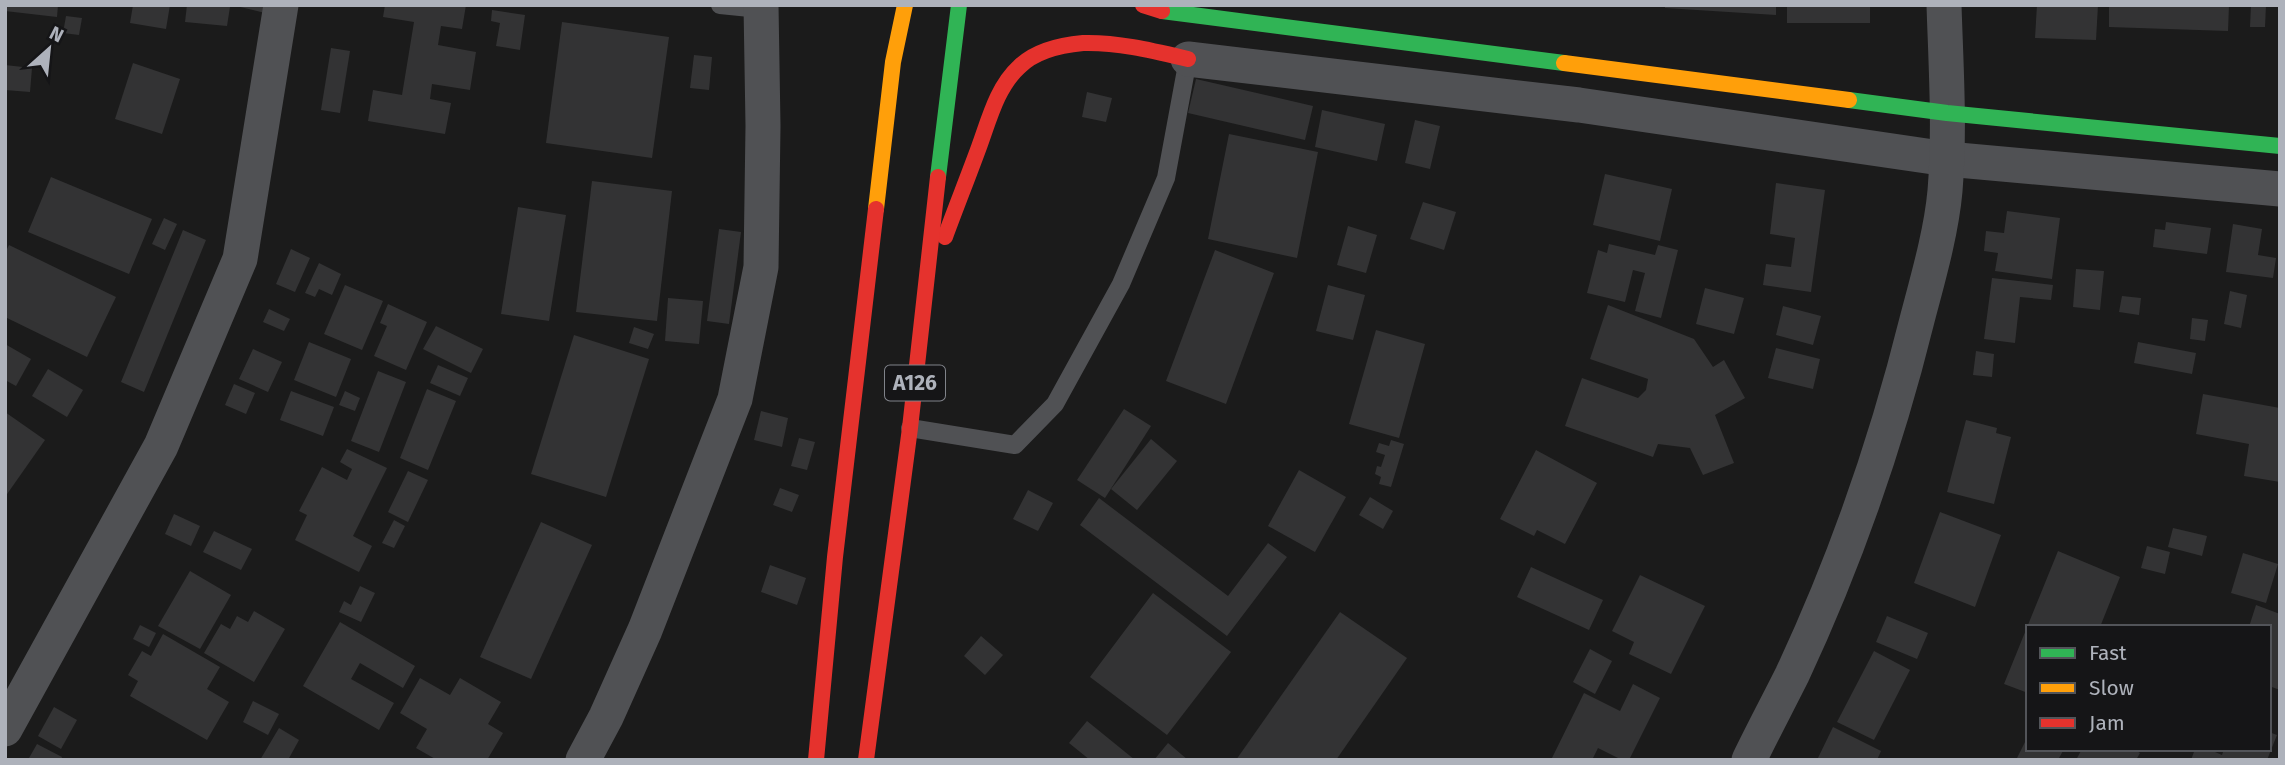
<svg xmlns="http://www.w3.org/2000/svg" width="2285" height="765" font-family="'Fira Sans',sans-serif">
  <style>
    .building { fill: #333334 }
    .lines { fill: none; stroke-linecap: round; stroke-linejoin: round }
    .lane { stroke: #505154; stroke-width: 18 }
    .street { stroke: #505154; stroke-width: 35 }
    .fast { stroke: #30b455; stroke-width: 16 }
    .slow { stroke: #ff9f0a; stroke-width: 16 }
    .jam { stroke: #e5322d; stroke-width: 16 }
    .labels { text-anchor: middle; stroke-width: 5; stroke-linejoin: round; paint-order: stroke }
    .shield { fill: #151517; stroke: #80838a; stroke-width: 2 }
    .shield-label { font-size: 21px; font-weight: bold; fill: #aeb2bb }
  </style>
  <rect width="100%" height="100%" fill="#1b1b1b"/>
  <g class="building">
    <polygon points="6,5 58,5 57,17 5,11"/>
    <polygon points="133,5 170,5 166,29 130,23"/>
    <polygon points="187,5 230,7 227,26 185,22"/>
    <polygon points="232,5 266,5 265,13"/>
    <polygon points="385,5 466,5 462,29 441,26 438,45 476,52 470,90 432,84 430,99 451,103 445,134 368,121 373,90 402,95 414,22 383,17"/>
    <polygon points="1665,5 1776,5 1776,15 1665,8"/>
    <rect x="1787" y="5" width="83" height="18"/>
    <polygon points="2037,5 2098,5 2096,40 2035,38"/>
    <polygon points="2109,5 2229,5 2228,31 2109,27"/>
    <polygon points="2251,5 2266,5 2265,27 2250,27"/>
    <polygon points="492,10 525,15 520,50 496,46 500,23 491,21"/>
    <polygon points="66,16 82,18 79,35 63,33"/>
    <polygon points="562,22 669,37 652,158 546,143"/>
    <polygon points="331,48 350,51 340,113 321,110"/>
    <polygon points="694,55 712,57 709,90 690,88"/>
    <polygon points="133,63 180,79 162,134 115,119"/>
    <polygon points="5,65 32,68 30,92 5,90"/>
    <polygon points="1196,79 1313,106 1305,140 1188,113"/>
    <polygon points="1087,92 1112,98 1106,122 1082,117"/>
    <polygon points="1322,110 1385,124 1377,161 1315,147"/>
    <polygon points="1415,120 1440,126 1430,169 1405,163"/>
    <polygon points="1229,134 1318,152 1297,258 1208,239"/>
    <polygon points="1605,174 1672,189 1660,241 1593,225"/>
    <polygon points="51,177 152,219 129,274 28,232"/>
    <polygon points="592,181 672,191 657,321 576,312"/>
    <polygon points="1776,183 1825,190 1811,292 1763,285 1766,264 1791,267 1795,238 1770,234"/>
    <polygon points="1423,202 1456,212 1444,250 1410,239"/>
    <polygon points="518,207 566,215 549,321 501,314"/>
    <polygon points="2007,211 2060,218 2052,279 1995,271 1998,253 1984,251 1986,231 2004,233"/>
    <polygon points="164,218 177,224 165,250 152,244"/>
    <polygon points="2166,222 2211,228 2207,254 2153,247 2155,229 2165,230"/>
    <polygon points="2233,224 2262,229 2258,255 2276,258 2273,278 2226,272"/>
    <polygon points="1348,226 1377,235 1366,273 1337,265"/>
    <polygon points="719,229 741,232 729,324 707,321"/>
    <polygon points="183,230 206,240 144,392 121,382"/>
    <polygon points="1609,244 1655,255 1658,245 1678,250 1661,318 1635,311 1645,273 1633,270 1625,302 1587,293 1598,250 1607,253"/>
    <polygon points="9,245 116,297 87,357 5,317 5,253"/>
    <polygon points="291,249 310,258 295,292 276,284"/>
    <polygon points="1215,250 1274,273 1226,404 1166,381"/>
    <polygon points="319,263 341,274 332,295 319,289 315,297 305,293"/>
    <polygon points="2076,269 2104,271 2100,310 2073,307"/>
    <polygon points="1992,278 2053,285 2051,300 2020,297 2015,343 1984,339"/>
    <polygon points="345,285 383,301 362,350 324,334"/>
    <polygon points="1328,285 1365,295 1353,340 1316,331"/>
    <polygon points="1705,288 1744,298 1734,334 1696,324"/>
    <polygon points="2230,291 2247,295 2241,328 2224,324"/>
    <polygon points="2122,296 2141,298 2139,315 2119,312"/>
    <polygon points="668,298 703,301 699,344 665,341"/>
    <polygon points="388,304 427,322 406,370 374,356 387,326 380,323"/>
    <polygon points="1608,305 1694,339 1713,367 1724,360 1745,398 1715,415 1734,463 1703,475 1690,448 1658,444 1653,457 1565,426 1582,378 1638,398 1646,390 1648,379 1590,359"/>
    <polygon points="1783,306 1821,316 1813,345 1776,335"/>
    <polygon points="269,309 290,319 284,331 263,322"/>
    <polygon points="2192,318 2208,320 2205,341 2190,339"/>
    <polygon points="436,326 483,349 471,373 423,349"/>
    <polygon points="634,327 654,334 648,349 629,343"/>
    <polygon points="1376,330 1425,344 1399,438 1349,424"/>
    <polygon points="574,335 649,359 606,497 531,474"/>
    <polygon points="309,342 351,359 336,397 294,380"/>
    <polygon points="2138,342 2196,353 2192,374 2134,363"/>
    <polygon points="5,344 31,359 16,386 5,380"/>
    <polygon points="1776,348 1820,359 1813,389 1768,378"/>
    <polygon points="253,349 282,362 268,392 239,379"/>
    <polygon points="1976,351 1994,354 1992,377 1973,375"/>
    <polygon points="438,365 468,378 460,396 430,383"/>
    <polygon points="48,369 83,390 67,417 32,396"/>
    <polygon points="378,371 406,382 379,452 351,441"/>
    <polygon points="234,384 255,393 246,414 225,405"/>
    <polygon points="427,389 456,401 428,470 400,458"/>
    <polygon points="291,391 334,407 323,436 280,420"/>
    <polygon points="345,391 360,398 355,411 339,405"/>
    <polygon points="2203,394 2280,408 2280,482 2244,476 2249,444 2196,434"/>
    <polygon points="1124,409 1151,426 1105,498 1077,480"/>
    <polygon points="761,411 788,418 782,447 754,440"/>
    <polygon points="5,412 45,440 5,497"/>
    <polygon points="1966,420 1997,428 1996,433 2011,437 1994,504 1947,492"/>
    <polygon points="799,438 815,442 807,470 791,466"/>
    <polygon points="1151,439 1177,461 1137,510 1111,489"/>
    <polygon points="1391,440 1404,444 1391,487 1379,484 1381,477 1375,474 1377,466 1381,467 1385,455 1376,452 1379,443 1389,446"/>
    <polygon points="347,449 387,468 353,536 372,546 359,572 295,540 307,515 299,511 322,467 347,480 352,469 340,462"/>
    <polygon points="1536,450 1597,483 1565,544 1537,530 1534,536 1500,519"/>
    <polygon points="1299,470 1346,497 1315,552 1268,526"/>
    <polygon points="408,471 428,480 408,522 388,512"/>
    <polygon points="780,488 799,495 792,512 773,505"/>
    <polygon points="1028,490 1053,503 1038,531 1013,519"/>
    <polygon points="1370,497 1393,511 1383,529 1359,515"/>
    <polygon points="1099,498 1228,596 1268,543 1287,557 1227,636 1080,525"/>
    <polygon points="1940,512 2001,535 1975,607 1914,583"/>
    <polygon points="174,514 200,526 191,546 165,534"/>
    <polygon points="394,520 405,526 394,548 382,543"/>
    <polygon points="541,522 592,545 531,679 480,657"/>
    <polygon points="2173,528 2207,536 2202,556 2168,547"/>
    <polygon points="214,531 252,549 241,570 203,552"/>
    <polygon points="2147,546 2170,552 2165,574 2141,568"/>
    <polygon points="2058,551 2120,577 2100,627 2028,627 2028,693 2004,684"/>
    <polygon points="2243,553 2278,564 2266,603 2231,593"/>
    <polygon points="770,565 806,578 797,605 761,592"/>
    <polygon points="1531,567 1603,600 1589,630 1517,597"/>
    <polygon points="190,571 231,595 200,649 158,626"/>
    <polygon points="1640,575 1705,606 1671,674 1629,654 1634,642 1612,631"/>
    <polygon points="360,586 375,593 361,622 339,612 344,601 351,605"/>
    <polygon points="1153,593 1231,652 1167,735 1090,677"/>
    <polygon points="2256,605 2280,614 2280,690 2269,686 2269,627 2249,627"/>
    <polygon points="254,611 285,629 254,682 204,653 221,624 230,629 237,616 248,622"/>
    <polygon points="1340,612 1407,658 1336,760 1236,760"/>
    <polygon points="1887,616 1928,633 1917,659 1876,642"/>
    <polygon points="340,622 415,666 403,688 360,663 351,679 394,703 379,730 303,686"/>
    <polygon points="140,625 156,633 149,647 133,639"/>
    <polygon points="163,634 220,667 207,689 229,702 207,740 130,696 138,681 128,675 142,651 151,656"/>
    <polygon points="981,636 1003,655 985,675 964,656"/>
    <polygon points="1590,649 1612,661 1595,694 1573,682"/>
    <polygon points="1874,651 1910,670 1874,740 1837,722"/>
    <polygon points="420,678 450,695 460,678 501,702 488,724 503,733 487,760 437,760 416,748 427,729 400,713"/>
    <polygon points="1633,684 1660,698 1629,760 1622,760 1598,748 1592,760 1551,760 1584,693 1620,711"/>
    <polygon points="253,701 279,714 268,735 243,722"/>
    <polygon points="54,707 77,720 61,749 38,736"/>
    <polygon points="1087,721 1135,760 1090,760 1069,743"/>
    <polygon points="1833,727 1881,751 1877,760 1817,760"/>
    <polygon points="279,728 299,740 288,760 260,760"/>
    <polygon points="2269,732 2277,735 2267,760 2191,760 2195,749 2208,749 2222,755 2224,749 2269,749"/>
    <polygon points="2028,736 2028,749 2064,749 2058,760 2016,760"/>
    <polygon points="1168,743 1188,760 1154,760"/>
    <polygon points="37,744 62,757 61,760 29,758"/>
    <polygon points="2082,749 2133,749 2140,753 2136,760 2076,760"/>
  </g>
  <g class="lines">
    <g class="lane">
      <polyline points="720,5 760,9"/>
      <polyline points="910,428 1015,445 1055,404 1121,284 1166,178 1188,59"/>
    </g>
    <g class="street">
      <polyline points="1188,59 1579,105 1947,159 2280,189"/>
      <polyline points="5,729 161,446 240,259 281,5"/>
      <polyline points="583,760 606,717 645,630 735,399 761,267 763,126 761,5"/>
      <path d="M 1749,760 C 1763,731 1778,703 1792,675 C 1845,562 1887,441 1917,320 C 1928,278 1941,234 1945,191 C 1950,129 1946,67 1944,5"/>
    </g>
    <g class="fast">
      <polyline points="1162,5 1162,11 1564,63"/>
      <polyline points="1849,100 1947,113 2280,146"/>
      <polyline points="938,177 959,5"/>
    </g>
    <g class="slow">
      <polyline points="1564,63 1849,100"/>
      <polyline points="876,209 893,62 905,5"/>
    </g>
    <g class="jam">
      <polyline points="1143,5 1162,11"/>
      <path d="M 945,237 C 956,207 968,177 979,147 C 989,120 997,87 1019,67 C 1035,51 1061,45 1083,43 C 1118,42 1154,51 1188,59"/>
      <polyline points="816,760 835,557 876,209"/>
      <polyline points="866,760 910,428 938,177"/>
    </g>
  </g>
  <g class="labels">
    <rect class="shield" x="885" y="365.5" width="60" height="35" rx="5"/>
    <g class="shield-label">
      <text x="915" y="390">A126</text>
    </g>
  </g>
  <rect width="2285" height="765" fill="none" stroke="#aeb2bb" stroke-width="14"/>
  <rect x="2026" y="625" width="245" height="126" fill="#151517" stroke="#525459" stroke-width="2"/>
  <rect x="2040" y="648" width="35" height="10" fill="#30b455" stroke="#525459" stroke-width="2"/>
  <text x="2089" y="660" font-size="21" fill="#aeb2bb">Fast</text>
  <rect x="2040" y="683" width="35" height="10" fill="#ff9f0a" stroke="#525459" stroke-width="2"/>
  <text x="2089" y="695" font-size="21" fill="#aeb2bb">Slow</text>
  <rect x="2040" y="718" width="35" height="10" fill="#e5322d" stroke="#525459" stroke-width="2"/>
  <text x="2089" y="730" font-size="21" fill="#aeb2bb">Jam</text>
  <g transform="translate(49 49) rotate(27)" stroke="#151517" stroke-width="5" paint-order="stroke">
  <path d="M0-5L12 26L0 18L-12 26Z" fill="#aeb2bb"/>
  <text y="-10" font-size="19" font-weight="bold" text-anchor="middle" fill="#aeb2bb">N</text>
  </g>
</svg>
